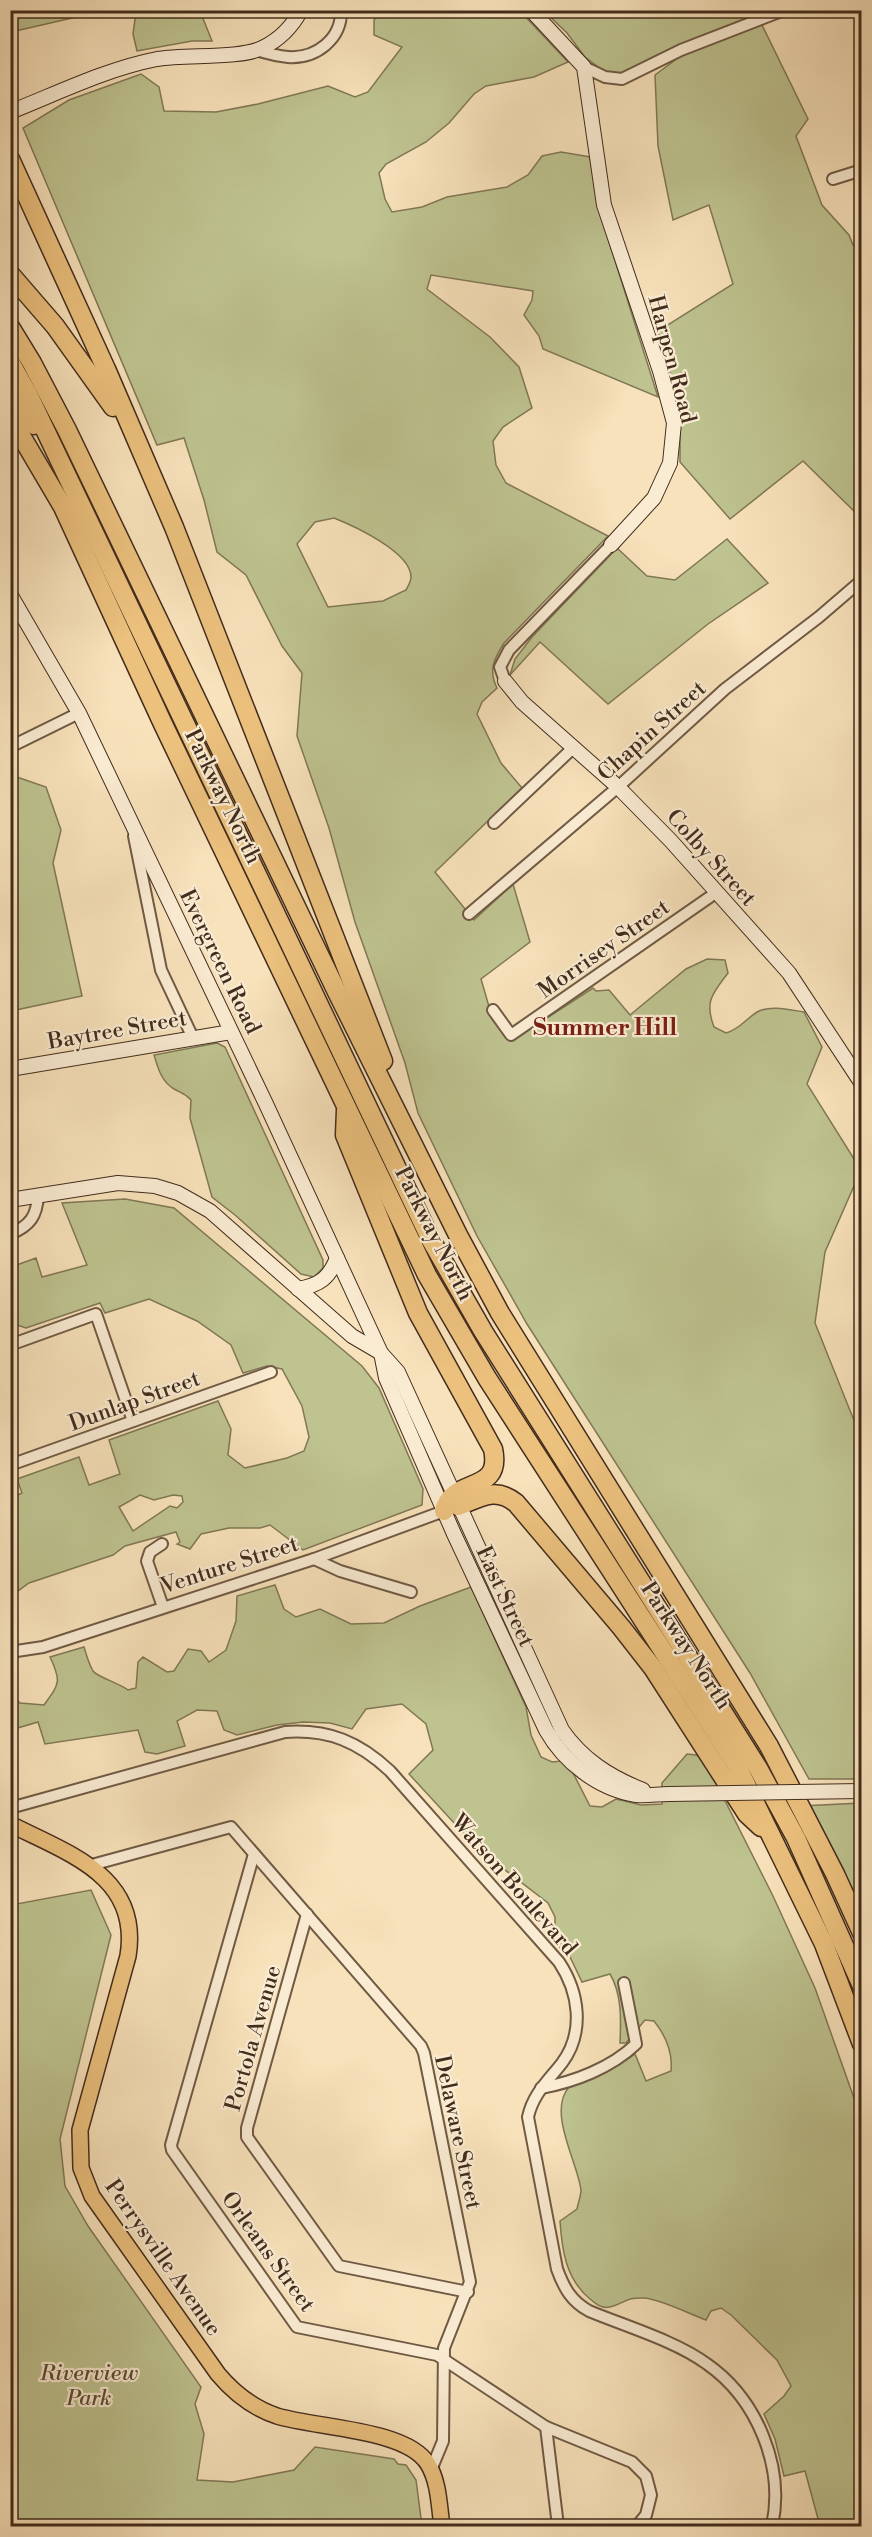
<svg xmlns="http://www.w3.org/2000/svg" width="872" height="2537" font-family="'Libre Bodoni',serif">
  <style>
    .green { fill: #bec390; stroke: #807856; stroke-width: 1.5; fill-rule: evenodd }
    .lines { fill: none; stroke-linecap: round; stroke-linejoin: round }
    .street-casing { stroke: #705a44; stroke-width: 14 }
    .secondary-casing { stroke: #422c1d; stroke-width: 16 }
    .primary-casing { stroke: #422c1d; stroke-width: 18 }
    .highway-casing { stroke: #422c1d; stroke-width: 21 }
    .street { stroke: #faecd3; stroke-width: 10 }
    .secondary { stroke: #faecd3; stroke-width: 14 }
    .primary { stroke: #ecc17e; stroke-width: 15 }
    .highway { stroke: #ecc17e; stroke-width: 18 }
    .secondary-bridge-casing { stroke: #422c1d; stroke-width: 16; stroke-linecap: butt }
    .secondary-bridge { stroke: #faecd3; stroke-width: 14 }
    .labels { text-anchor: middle; stroke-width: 4.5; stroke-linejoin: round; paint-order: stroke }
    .street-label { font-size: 22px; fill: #422c1d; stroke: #faecd3 }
    .park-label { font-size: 22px; font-style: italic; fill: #5b4a34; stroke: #faecd3 }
    .neighbourhood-label { font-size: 24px; font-weight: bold; fill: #7a1f14; stroke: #faecd3 }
  </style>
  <rect width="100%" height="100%" fill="#f8e2bb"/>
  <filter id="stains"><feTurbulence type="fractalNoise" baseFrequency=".00333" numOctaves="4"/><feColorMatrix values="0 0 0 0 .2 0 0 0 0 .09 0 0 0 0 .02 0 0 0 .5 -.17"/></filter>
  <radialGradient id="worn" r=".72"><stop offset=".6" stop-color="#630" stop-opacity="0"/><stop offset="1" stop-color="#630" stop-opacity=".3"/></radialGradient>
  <g class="green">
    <polygon points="11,10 103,10 103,11 11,32"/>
    <polygon points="750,10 752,20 685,43 621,74 605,72 585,57 567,33 544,11"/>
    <polygon points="132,11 200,11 212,41 192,41 137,51 133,34 136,12"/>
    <path d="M 383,11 L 520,11 L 568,62 L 534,77 L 486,86 L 474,94 L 449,123 L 426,142 L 386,164 L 379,173 L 385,199 L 392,212 L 422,207 L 447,197 L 507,187 L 528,175 L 542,156 L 561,152 L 590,157 L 599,210 L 658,397 L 543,349 L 539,336 L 524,315 L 532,300 L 533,291 L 431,275 L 427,289 L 490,337 L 519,367 L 532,408 L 503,427 L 493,441 L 496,465 L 506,483 L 608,536 L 504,643 C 494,659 488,670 497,688 L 482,702 L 477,714 L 501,763 L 522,788 L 435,872 L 474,920 L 513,884 L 530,942 L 481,979 L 490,1010 L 509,1035 L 518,1037 L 593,988 L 596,991 L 609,990 L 630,1015 L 686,969 L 707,959 L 725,960 L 728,973 C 713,993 704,1001 714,1027 L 726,1033 C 741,1029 747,1017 759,1011 C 773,1005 790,1010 804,1012 L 822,1047 L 807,1084 L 861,1170 L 825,1252 L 815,1323 L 853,1418 L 861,1430 L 861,1779 L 809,1779 L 750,1673 L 527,1324 L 477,1236 L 418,1113 L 405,1063 L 355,922 L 329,828 L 297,736 L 302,673 L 282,646 L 246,575 L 217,552 L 204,500 L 184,438 L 157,445 L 23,128 L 69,100 L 141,74 L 159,87 L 164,111 L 216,112 L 258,104 L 328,86 L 355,97 L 368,92 L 402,47 L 374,35 L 374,20 ZM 334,518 C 354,526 411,552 411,577 C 411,582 408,586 406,590 L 383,601 L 328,607 L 297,544 L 315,522 Z"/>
    <polygon points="761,23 808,119 796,136 822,205 849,235 853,245 861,249 862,513 858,515 803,461 730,519 680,462 680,407 658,331 733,284 709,205 673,220 658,146 655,75 682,55"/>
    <polygon points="727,539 768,583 708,624 608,704 540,642 510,675 515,659 532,637 617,548 647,576 675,580"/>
    <polygon points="11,775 46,787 61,830 53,863 82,996 11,1011"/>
    <path d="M 217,1043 L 225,1047 L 323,1260 L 323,1268 L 314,1277 L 301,1274 L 235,1215 L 212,1197 L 190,1118 L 191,1100 C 185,1093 181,1093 174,1089 C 161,1081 158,1068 154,1055 Z"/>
    <path d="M 125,1199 L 174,1208 L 362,1366 L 379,1388 L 423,1489 L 422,1505 L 303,1550 L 270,1525 L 260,1528 L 229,1528 L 201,1534 L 190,1549 L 177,1544 L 180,1542 L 176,1532 L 125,1546 L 113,1555 L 29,1583 L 11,1596 L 11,1498 L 22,1493 L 17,1479 L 79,1457 L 89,1485 L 120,1474 L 109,1440 L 218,1401 L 231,1429 L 228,1455 L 245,1468 L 287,1458 L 304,1451 L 309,1437 L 302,1406 L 282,1369 L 267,1366 L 243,1373 L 231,1345 L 197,1321 L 149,1299 L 105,1313 L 100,1303 L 26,1328 L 11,1323 L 11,1267 L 36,1258 L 42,1277 L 87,1265 L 62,1203 ZM 140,1495 L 154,1500 L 173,1495 L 182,1496 L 183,1502 L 177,1508 L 170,1506 L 133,1531 L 119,1507 Z"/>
    <path d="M 275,1585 L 284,1609 L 296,1617 L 320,1609 L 351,1624 L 384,1623 L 420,1606 L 471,1587 L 526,1707 L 531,1735 L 541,1757 L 552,1762 L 561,1761 L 571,1769 L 590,1806 L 602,1807 L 616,1799 L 641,1805 L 662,1804 L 662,1783 L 687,1754 L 696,1755 L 704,1759 L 773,1896 L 815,1988 L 861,2118 L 861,2526 L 820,2526 L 805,2471 L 784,2476 L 775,2439 L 764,2414 L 784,2396 L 791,2386 L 777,2360 L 731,2315 L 721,2308 L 711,2311 L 706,2320 C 689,2314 663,2300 645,2298 C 625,2297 626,2303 610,2307 C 602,2309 596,2304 590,2299 C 566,2279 562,2251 560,2221 L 577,2209 C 578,2203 581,2196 581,2190 C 578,2163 547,2112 569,2087 C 579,2076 619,2066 635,2054 L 646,2081 L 671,2071 C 673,2052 666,2036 654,2021 L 645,2020 L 626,2043 L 620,2043 C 621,2020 622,1994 610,1974 L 582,1982 L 570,1957 L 555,1943 L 555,1917 L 548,1903 L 479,1850 L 409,1774 L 433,1750 L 426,1724 L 402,1704 L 366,1709 L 352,1729 L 330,1723 L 303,1722 L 277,1725 L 237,1735 L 224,1730 L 217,1711 L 197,1710 L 177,1721 L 185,1746 L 157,1754 L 145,1752 L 138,1730 L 45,1744 L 38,1722 L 11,1730 L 10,1693 L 20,1703 L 44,1705 C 59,1684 62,1682 50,1657 L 84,1647 C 86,1654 89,1664 93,1671 C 97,1677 119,1683 128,1690 L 136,1688 L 138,1662 L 143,1657 L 167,1672 L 174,1671 L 188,1649 L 201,1651 L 209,1662 L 226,1650 L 236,1621 L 237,1596 Z"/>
    <polygon points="861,1803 861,1933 801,1806"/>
    <polygon points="91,1890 111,1935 60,2139 65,2186 88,2226 201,2387 195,2404 204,2434 197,2480 233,2482 294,2470 315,2447 394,2459 398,2464 406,2465 416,2480 422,2526 11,2526 11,1905"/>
  </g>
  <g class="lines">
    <defs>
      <g id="street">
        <path d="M 256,50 C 266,53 277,56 288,57 C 316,59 342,39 341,10"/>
        <polyline points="584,67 605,77 622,79 681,50 784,10"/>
        <polyline points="833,179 862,170"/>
        <polyline points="505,681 500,667 509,650 611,545"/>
        <polyline points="10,747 79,713"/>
        <polyline points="494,823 573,748"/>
        <polyline points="134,836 161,970 193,1038"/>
        <polyline points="469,914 618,787 725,689 819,617 862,580"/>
        <polyline points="493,1010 511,1035 717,892"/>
        <path d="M 10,1234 C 30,1226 37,1216 38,1195"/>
        <polyline points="10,1345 96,1314 133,1421"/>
        <polyline points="10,1465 271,1372"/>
        <polyline points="162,1544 150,1552 147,1561 163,1607"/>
        <polyline points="314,1559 340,1571 411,1592"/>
        <polyline points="10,1652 43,1647 314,1559 444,1511"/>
        <path d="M 10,1808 L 285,1732 C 329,1729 359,1742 390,1771 L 559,1962 C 579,1992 585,2032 562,2063 C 548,2081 533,2094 528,2117 L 557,2269 C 564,2288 571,2301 589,2311 C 625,2326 676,2341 707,2364 C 757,2399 785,2467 772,2526"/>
        <polyline points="254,1854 171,2145 172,2150 297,2327 437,2355 546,2427 632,2462 646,2476 651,2495 646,2515 637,2526"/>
        <polyline points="88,1866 231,1827 421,2046 424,2053 470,2282 444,2348 443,2441 431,2470"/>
        <polyline points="307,1914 247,2128 247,2137 339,2266 468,2292"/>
        <path d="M 541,2088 C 574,2082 611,2068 636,2044 L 624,1983"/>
        <polyline points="546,2427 558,2526"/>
      </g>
      <g id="secondary">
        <polyline points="531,10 584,67 604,205 660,371 674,423 670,463 654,498 611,545"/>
        <path d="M 10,112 C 58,93 106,69 157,59 C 186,54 239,59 262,48 C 279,40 292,27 301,10"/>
        <path d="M 10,594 L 79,713 L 266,1104 L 381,1353 L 386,1378 L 454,1534 L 546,1730 C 564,1762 598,1789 636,1795 C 647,1796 658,1794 669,1794"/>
        <polyline points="505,681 522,702 618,787 671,841 789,973 862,1084"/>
        <polyline points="10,1069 231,1032"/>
        <path d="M 10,1200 L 118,1183 L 155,1186 L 178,1193 L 210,1211 L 352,1336 L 381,1353 L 398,1372 L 562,1730 C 583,1760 610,1777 643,1790"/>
        <path d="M 298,1289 C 320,1285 329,1278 337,1258"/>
      </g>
      <path id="primary" d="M 10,1824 C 69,1854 141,1876 128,1956 L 80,2130 L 81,2168 L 92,2196 L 218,2374 C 234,2393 253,2408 277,2416 C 316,2428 407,2429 428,2464 C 439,2482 439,2506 442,2526"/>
      <g id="highway">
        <polyline points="10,159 106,369 174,527 383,1061"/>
        <polyline points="10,274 55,326 113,407"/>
        <polyline points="10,327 32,363 67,430 338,994 458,1235 500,1313 769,1746 835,1874 862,1933"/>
        <polyline points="10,362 28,394 431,1240 483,1331 758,1768 796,1838 862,1986"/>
        <polyline points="10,392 34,425"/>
        <polyline points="10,417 63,507 163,724 427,1275 487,1378 736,1764 824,1944 862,2044"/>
        <path d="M 346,1110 L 345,1135 L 418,1313 L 493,1449 C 503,1495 452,1476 444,1511"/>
        <path d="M 458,1506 C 480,1498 495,1486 516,1503 L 621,1627 L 653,1668 L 747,1814 L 761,1827"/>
      </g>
    </defs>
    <use href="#street" class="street-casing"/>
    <use href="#secondary" class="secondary-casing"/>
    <use href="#primary" class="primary-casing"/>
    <use href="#highway" class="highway-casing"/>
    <use href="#street" class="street"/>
    <use href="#secondary" class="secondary"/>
    <use href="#primary" class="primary"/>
    <use href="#highway" class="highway"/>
    <defs>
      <polyline id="secondary-bridge" points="669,1794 862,1791"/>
    </defs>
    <use href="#secondary-bridge" class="secondary-bridge-casing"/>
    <use href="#secondary-bridge" class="secondary-bridge"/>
  </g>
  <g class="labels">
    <g class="street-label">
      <text transform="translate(673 359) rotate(75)" y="8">Harpen Road</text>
      <text transform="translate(651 730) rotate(-42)" y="8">Chapin Street</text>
      <text transform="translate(224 796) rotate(64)" y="8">Parkway North</text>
      <text transform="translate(712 857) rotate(48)" y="8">Colby Street</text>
      <text transform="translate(603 948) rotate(-35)" y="8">Morrisey Street</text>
      <text transform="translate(221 961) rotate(64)" y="8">Evergreen Road</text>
      <text transform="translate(117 1029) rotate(-10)" y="8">Baytree Street</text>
      <text transform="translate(435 1233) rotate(63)" y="8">Parkway North</text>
      <text transform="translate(134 1400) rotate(-20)" y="8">Dunlap Street</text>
      <text transform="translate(229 1564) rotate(-18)" y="8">Venture Street</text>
      <text transform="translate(506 1596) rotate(65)" y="8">East Street</text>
      <text transform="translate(687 1645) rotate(57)" y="8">Parkway North</text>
      <text transform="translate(515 1884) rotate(49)" y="8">Watson Boulevard</text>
      <text transform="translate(252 2038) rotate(-74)" y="8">Portola Avenue</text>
      <text transform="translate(459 2132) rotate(78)" y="8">Delaware Street</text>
      <text transform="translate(269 2251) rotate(54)" y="8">Orleans Street</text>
      <text transform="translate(164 2257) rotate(55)" y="8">Perrysville Avenue</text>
    </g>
    <g class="park-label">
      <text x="89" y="2380">Riverview<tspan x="89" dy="25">Park</tspan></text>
    </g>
    <g class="neighbourhood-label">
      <text x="605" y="1035">Summer Hill</text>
    </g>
  </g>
  <rect width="872" height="2537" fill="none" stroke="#f8e2bb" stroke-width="36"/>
  <rect x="12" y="12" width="848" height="2513" fill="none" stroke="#422c1d" stroke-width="3"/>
  <rect x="18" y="18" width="836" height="2501" fill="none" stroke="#422c1d" stroke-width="1.5"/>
  <rect width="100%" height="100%" filter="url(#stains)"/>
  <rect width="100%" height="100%" fill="url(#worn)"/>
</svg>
